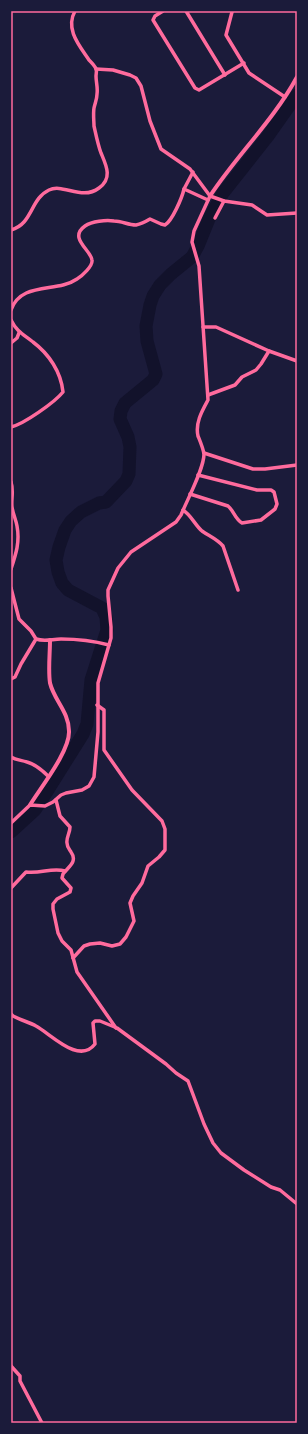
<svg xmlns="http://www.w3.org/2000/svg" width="308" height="1434" font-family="'Exo 2',sans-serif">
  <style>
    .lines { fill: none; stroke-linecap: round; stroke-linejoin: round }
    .river { stroke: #12122b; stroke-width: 13 }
    .minor { stroke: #ff6b9d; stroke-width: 3.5 }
    .tertiary { stroke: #ff6b9d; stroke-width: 4 }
    .neatline { fill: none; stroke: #ff6b9d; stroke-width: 1.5 }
  </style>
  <rect width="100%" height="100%" fill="#1b1b3a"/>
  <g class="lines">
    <polyline class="river" points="11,832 35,810 41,801 83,734 87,724 91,680 107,630 106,617 102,608 68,590 62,583 58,572 56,560 59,547 65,530 71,521 81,512 99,503 106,502 126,481 129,474 130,447 128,437 120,419 121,411 125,403 153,380 156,374 147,341 146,326 150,305 153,296 160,285 171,274 192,257 198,246 209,219 223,193 268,136 297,95"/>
    <g class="minor">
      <polyline points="163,11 155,16 153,20 195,88 199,90 244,63"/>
      <polyline points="186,11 225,75"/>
      <polyline points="232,11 232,12 226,35 249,73 285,97"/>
      <polyline points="96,69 113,70 130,75 136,78 141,86 150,121 161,149 190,169 210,196 224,201 252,205 267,215 297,213"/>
      <polyline points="184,189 193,172"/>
      <polyline points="215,218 224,201"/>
      <path d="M 11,230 C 33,224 30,199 49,190 C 63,183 82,201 99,188 C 113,178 106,165 101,153 C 98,145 96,135 94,126 C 94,121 93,114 94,108 C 95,103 97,99 97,94 C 98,88 96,82 96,76 C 96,74 97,71 96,69 C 95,66 91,62 89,60 C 79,45 65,29 75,11"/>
      <path d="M 11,310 C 21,281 57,293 77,279 C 82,276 93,266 92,260 C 91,250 68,238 85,226 C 92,221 106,220 114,221 C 122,221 128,225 136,225 C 141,224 145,222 150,219 L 161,224 L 165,225 C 172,221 182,198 184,189 L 208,200"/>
      <path d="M 11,320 C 17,332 23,334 33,342 C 49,354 61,372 63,392 C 55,402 24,424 11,427"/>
      <polyline points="203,327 216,327 269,351"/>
      <polyline points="11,343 17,338 19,333"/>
      <polyline points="208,395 235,385 242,377 256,370 261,364 269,351 297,361"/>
      <polyline points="204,453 253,469 265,469 297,465"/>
      <path d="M 11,482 C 14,491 11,499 12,507 C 13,514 16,520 17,526 C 20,542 16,554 11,569"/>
      <path d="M 190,494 L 228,506 C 234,511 235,519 242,523 L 261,520 L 275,509 L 277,504 L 274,492 L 271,490 L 257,490 L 198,475"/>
      <path d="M 183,510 C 191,515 195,525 202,531 C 209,536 217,539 223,546 L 238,590"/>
      <polyline points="11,588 19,619 31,631 36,639 21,664 15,677 11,679"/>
      <path d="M 36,639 C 45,642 52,639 61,639 C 77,639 94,641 109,645"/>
      <path d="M 11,757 C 16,760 21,760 27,762 C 35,764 42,770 48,776"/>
      <path d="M 56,800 L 60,816 L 70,827 C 70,833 66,838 67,843 C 67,847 69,849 71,852 C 78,862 68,867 63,874 L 62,878 L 71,888 L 70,892 L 57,899 L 53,904 L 53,909 L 58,933 L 62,941 L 71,950 L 77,972 L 116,1028"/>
      <path d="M 11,823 L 30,805 L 45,806 L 53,802 L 61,795 L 66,793 L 82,790 L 89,786 L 94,777 L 98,732 L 98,683 L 111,638 L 111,627 L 108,596 L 108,590 L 118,568 L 131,552 L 176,522 L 181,515 C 187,500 204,469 204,454 C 203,448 200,441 198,436 C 195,423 202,411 208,400 L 199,266 L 192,242 L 194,231 L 210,196"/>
      <path d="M 11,888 L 26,872 C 41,874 52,867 65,871"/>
      <polyline points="73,958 84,946 90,944 100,943 112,946 120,944 126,937 134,921 130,903 133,896 142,883 148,866 159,857 165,850 165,829 162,821 132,790 104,750 104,710 97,705"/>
      <path d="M 11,1014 L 13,1016 C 20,1020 29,1022 36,1026 C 51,1034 79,1065 95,1044 L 93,1023 L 95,1021 L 100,1021 L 117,1028 L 166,1064 L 176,1073 L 188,1081 L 204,1124 L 213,1143 L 221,1153 L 244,1170 L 271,1187 L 280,1190 L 297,1204"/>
      <polyline points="11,1366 20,1376 20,1381 42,1423"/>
    </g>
    <g class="tertiary">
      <path d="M 210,196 C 237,155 273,121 297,77"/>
      <path d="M 30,805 C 41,787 70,751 69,731 C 69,712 54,700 50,683 C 48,670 50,654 50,640"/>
    </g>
  </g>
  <rect width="308" height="1434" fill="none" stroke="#1b1b3a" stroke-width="24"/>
  <rect x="12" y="12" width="284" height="1410" class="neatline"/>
</svg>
